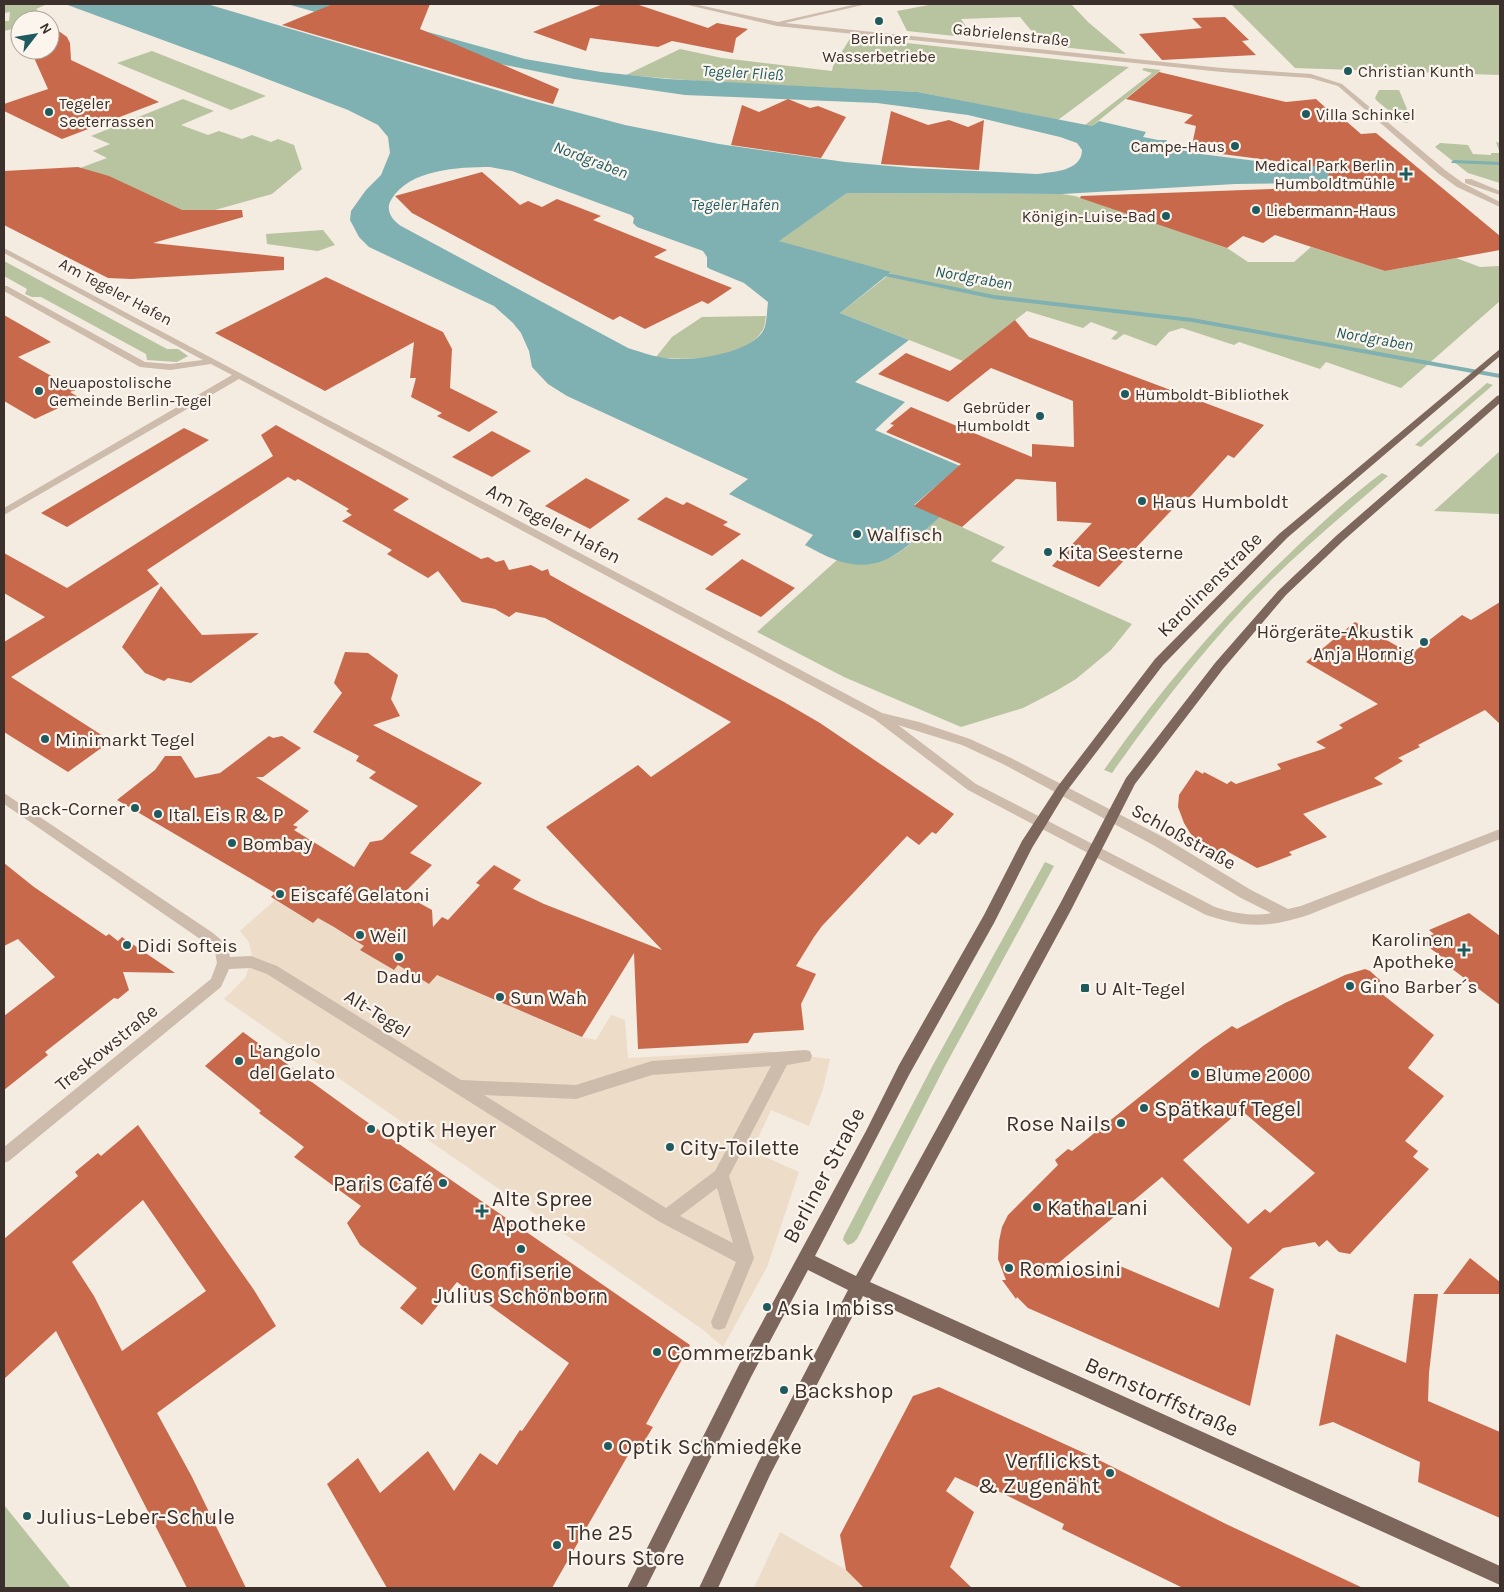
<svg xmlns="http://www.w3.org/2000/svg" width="1504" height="1592" font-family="Karla,sans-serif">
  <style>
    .green { fill: #b8c4a0 }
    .plaza { fill: #ecdcc8 }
    .water { fill: #7fb0b2; fill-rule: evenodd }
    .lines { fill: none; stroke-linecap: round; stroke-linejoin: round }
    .stream { fill: #7fb0b2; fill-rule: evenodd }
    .building { fill: #c8694b; fill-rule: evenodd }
    .minor { fill: #cdbbac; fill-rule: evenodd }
    .major { fill: #7d675c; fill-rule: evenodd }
    .poi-dot { fill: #1f5a5e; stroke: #fbf5ee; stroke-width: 2 }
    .labels { text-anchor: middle; stroke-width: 4.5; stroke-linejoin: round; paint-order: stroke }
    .far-street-label { font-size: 16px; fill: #3b302b; stroke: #fbf5ee }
    .far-poi-label { font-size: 16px; fill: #3b302b; stroke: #fbf5ee; text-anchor: start }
    .far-water-label { font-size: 16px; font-style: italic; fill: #1f5a5e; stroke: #fbf5ee }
    .poi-label { font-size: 19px; fill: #3b302b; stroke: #fbf5ee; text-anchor: start }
    .street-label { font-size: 19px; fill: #3b302b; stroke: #fbf5ee }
    .near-poi-label { font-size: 22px; fill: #3b302b; stroke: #fbf5ee; text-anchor: start }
    .near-street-label { font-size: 22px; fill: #3b302b; stroke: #fbf5ee }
  </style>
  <rect width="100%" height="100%" fill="#f4ebe1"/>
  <g class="green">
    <polygon points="4,4 45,5 36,9 47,19 20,20 20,27 4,31 4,21 9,21 10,12 4,13"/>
    <polygon points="934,4 1071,4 1088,22 1126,54 1043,45 1020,17 961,19 974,38 907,31 897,11"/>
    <polygon points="1231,4 1500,4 1500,75 1295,68"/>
    <polygon points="851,37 1129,67 1058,120 918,92 710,82 626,75 680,49 722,58 832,71 833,66"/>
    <polygon points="152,51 266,96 231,110 117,63"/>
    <polygon points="1144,68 1161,70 1092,126 1085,125 1152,73 1142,70"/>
    <polygon points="1379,90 1399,90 1407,109 1408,123 1403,122 1377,101 1375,98"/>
    <polygon points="183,99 214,111 181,125 208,135 219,131 242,139 252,135 271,142 278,139 294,145 302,169 272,194 215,210 171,210 80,168 107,158 93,151 110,144 91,136"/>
    <polygon points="1496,142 1500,143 1500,183 1468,173 1435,147 1440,143 1468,145 1473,154 1491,155 1491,153 1500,153"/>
    <polygon points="847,193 1062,194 1075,196 1227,248 1248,262 1294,262 1311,247 1385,271 1456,258 1480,267 1500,266 1500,301 1401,388 1326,362 1320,369 1239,342 1234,345 1182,328 1169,332 1156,346 1124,334 1116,340 1111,339 1118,332 1091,322 1083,328 1027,311 963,361 840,313 891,273 778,241"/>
    <polygon points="323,230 335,245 318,251 267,244 266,234"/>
    <polygon points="4,261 167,349 178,349 188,356 177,362 147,360 146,354 41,297 32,297 25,294 27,289 4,276"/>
    <path d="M 766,316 C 765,321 765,327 762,331 C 744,360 686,361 656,357 L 672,337 L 702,317 Z"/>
    <polygon points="1487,383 1493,385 1421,447 1415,445"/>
    <polygon points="1500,451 1500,514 1434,511"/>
    <path d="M 1382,473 L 1388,476 C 1349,510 1309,543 1271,580 C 1212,638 1160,705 1112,773 L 1104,770 C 1158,693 1217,623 1285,558 C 1316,528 1348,498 1382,473 Z"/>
    <path d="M 940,517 L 1005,547 L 991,561 L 1132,624 L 1111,650 L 1076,679 L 1056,691 L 1023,708 L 961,727 L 844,677 L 757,632 L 837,560 C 892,571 902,550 940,517 Z"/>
    <polygon points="1045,862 1054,866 944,1068 857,1239 853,1243 848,1245 843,1240 844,1236 933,1065"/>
    <polygon points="4,1505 71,1588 4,1588"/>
  </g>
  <g class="plaza">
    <polygon points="275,900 313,923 318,918 334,927 364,946 361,950 393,970 398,965 429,984 437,975 581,1037 596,1040 611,1015 625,1020 628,1058 765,1051 830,1059 823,1089 809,1126 771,1110 752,1151 799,1172 767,1267 723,1347 702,1329 224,999 245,978 251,962 252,955 249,942 240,931"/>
    <polygon points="780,1532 846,1570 864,1588 754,1588"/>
  </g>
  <path class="water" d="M 65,4 L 207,4 L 530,100 L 625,125 L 719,144 L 845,162 L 912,168 L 1037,174 C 1053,172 1082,171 1082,150 L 1077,143 L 1060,137 L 968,115 L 877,103 L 685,95 L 574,79 L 500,64 L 287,4 L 327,4 L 525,59 L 601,72 L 667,79 L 918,92 L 1092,126 L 1099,121 L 1146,132 L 1143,137 L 1158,140 L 1167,140 L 1165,144 L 1193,153 L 1272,163 L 1340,168 L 1390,178 L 1310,183 L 1235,184 L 1062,194 L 847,193 L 779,241 L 891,272 L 840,313 L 909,340 L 855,382 L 905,402 L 875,430 L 960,466 L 914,505 L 940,517 C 908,545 884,577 836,560 C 825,556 815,550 805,545 L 813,535 L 729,494 L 748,479 L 567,396 L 548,384 L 532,367 L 529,351 L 521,333 L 513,323 L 494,306 L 369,247 L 359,237 L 350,220 L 351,211 L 366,190 L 381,175 L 390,153 L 388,137 L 378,125 L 348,110 L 236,67 ZM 490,167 L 512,171 L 631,215 L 634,218 L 633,223 L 637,227 L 703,251 L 707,257 L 707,267 L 710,269 L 744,283 L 768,302 C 767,310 767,322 764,329 C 754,352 699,360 677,359 C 660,359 644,353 628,348 L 401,226 C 392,220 385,210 391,200 C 409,169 459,167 490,167 Z"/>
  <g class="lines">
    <g class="stream">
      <polygon points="1454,160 1500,162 1500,165 1452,163 1451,162"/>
      <polygon points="877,271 994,295 1192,318 1500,374 1500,378 1192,322 994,299 875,274 874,273"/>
    </g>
  </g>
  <g class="building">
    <polygon points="333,4 430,4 420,29 559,89 553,104 282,25"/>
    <polygon points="603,4 636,4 708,28 717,23 748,29 736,38 733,53 672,41 658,47 590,38 586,51 533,32"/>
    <polygon points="1225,17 1249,40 1242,41 1256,55 1162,60 1139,34 1202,28 1192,18"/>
    <polygon points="53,27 67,37 70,43 71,60 159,102 62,139 4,111 4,104 48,89 35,60 35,50 50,50 50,28"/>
    <polygon points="1159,72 1286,102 1316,99 1326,108 1331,108 1361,134 1376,133 1500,236 1500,250 1385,271 1275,235 1263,243 1243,236 1227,248 1080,198 1081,196 1328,187 1329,168 1191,150 1196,126 1184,123 1193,115 1126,99"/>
    <polygon points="788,99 810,108 818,106 846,117 821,158 731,145 742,105 759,112"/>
    <polygon points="891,111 928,125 949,120 968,127 984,120 979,170 881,164"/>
    <polygon points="78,167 109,176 182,210 242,210 243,217 153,243 284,257 284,270 131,279 108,278 4,225 4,171"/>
    <polygon points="482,172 520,205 528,201 542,207 557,199 601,216 593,220 667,250 654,257 732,288 708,304 702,301 645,329 620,316 613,320 537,280 412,213 395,196"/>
    <polygon points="326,277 443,332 452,349 450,388 498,412 469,432 437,416 442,413 411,397 416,378 410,378 414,342 325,391 215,333"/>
    <polygon points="4,315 51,342 18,357 76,390 70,392 80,398 35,419 4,401"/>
    <polygon points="1015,320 1029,337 1264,425 1234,458 1228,455 1189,498 1185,496 1099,587 1052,566 1092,523 1057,521 1056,482 1016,479 962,527 914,506 961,464 886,432 894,425 890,424 911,407 1032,457 1032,444 1074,447 1073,401 991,368 948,402 878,374 906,353 950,371"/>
    <polygon points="276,425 409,499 393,510 481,559 488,557 496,562 504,560 509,570 531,565 542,571 548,569 550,575 582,593 784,702 820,723 954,814 936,834 932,832 919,845 907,836 822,926 814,937 796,966 816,974 801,1004 804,1030 754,1033 748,1043 638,1049 634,953 582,1037 437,975 429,984 398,965 394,970 360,950 364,946 334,927 318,918 313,923 271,897 275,893 117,800 155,770 165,756 181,756 195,778 220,773 269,736 273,738 282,736 301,748 263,777 256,777 309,811 293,825 298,827 294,830 354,867 370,842 382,840 418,806 369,778 376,772 356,761 359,756 313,732 342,693 334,683 345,652 368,653 398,675 391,699 400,716 373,725 482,783 410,853 432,865 403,894 432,910 433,927 442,917 448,920 480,885 476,883 494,865 521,880 513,889 544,904 662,950 546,827 638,765 651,777 731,722 545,618 516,612 509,617 495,609 462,602 438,571 428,578 387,554 392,550 342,521 352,515 346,511 349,509 298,479 295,481 288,477 147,570 159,584 11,677 111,741 68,772 4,732 4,642 45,617 4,593 4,553 67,588 273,456 261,435"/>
    <polygon points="184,428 209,440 67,527 41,513"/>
    <polygon points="492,431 531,451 492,477 452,457"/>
    <polygon points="586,478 630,500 590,529 545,506"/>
    <polygon points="666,497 683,505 687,502 728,522 723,525 741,534 712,556 637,519"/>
    <polygon points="742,559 795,588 761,617 705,589"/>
    <polygon points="161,586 202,635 259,633 191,683 168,678 164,681 145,673 122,647"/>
    <polygon points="1500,602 1500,724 1485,710 1418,745 1420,747 1398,758 1403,761 1374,778 1383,784 1303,814 1327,837 1289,852 1292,855 1266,865 1257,868 1223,849 1219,854 1197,840 1190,833 1184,823 1178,807 1179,795 1196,770 1203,774 1204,772 1227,784 1231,781 1236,784 1281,769 1277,764 1326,748 1316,742 1343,728 1339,725 1378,704 1306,662 1355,622 1411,654 1462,615 1471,620"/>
    <polygon points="4,863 34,887 106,936 109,934 118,941 122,937 175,973 123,972 129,990 118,999 114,998 45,1052 48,1055 4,1090 4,1016 55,977 18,939 4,946"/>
    <polygon points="1469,913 1500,936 1500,1005 1439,959 1442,957 1419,940 1434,934 1429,930"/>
    <path d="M 1365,969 L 1370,971 L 1380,980 L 1382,994 L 1434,1035 L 1408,1068 L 1444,1096 L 1405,1141 L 1418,1151 L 1413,1157 L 1429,1169 L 1350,1254 L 1339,1252 L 1327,1240 L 1319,1247 L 1315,1242 L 1283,1248 L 1249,1278 L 1274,1289 L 1250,1406 L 1028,1308 L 1017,1297 L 1016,1299 L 1002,1280 L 1006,1280 L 998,1259 L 999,1241 L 1002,1227 L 1008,1215 L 1058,1165 L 1055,1160 L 1068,1149 L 1072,1151 L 1203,1046 L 1232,1026 L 1237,1029 L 1285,1003 L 1345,975 ZM 1241,1110 L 1315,1173 L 1270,1213 L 1265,1209 L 1248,1224 L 1183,1160 ZM 1162,1177 L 1232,1248 L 1219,1308 L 1120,1266 L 1044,1275 Z"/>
    <polygon points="243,1032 360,1117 690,1345 646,1424 653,1427 637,1453 631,1450 552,1588 387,1588 327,1484 358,1458 380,1493 428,1451 454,1491 480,1453 497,1465 520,1430 522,1431 569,1363 457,1282 422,1325 400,1308 417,1288 360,1245 347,1223 361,1206 294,1157 304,1147 259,1113 261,1111 205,1066"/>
    <path d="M 138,1125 L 254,1290 L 276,1326 L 157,1413 L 192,1477 L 246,1588 L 187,1588 L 56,1331 L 4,1379 L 4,1239 L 78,1176 L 75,1172 L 98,1153 L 101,1156 ZM 143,1200 L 206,1291 L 122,1351 L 94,1296 L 72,1262 Z"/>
    <polygon points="1470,1258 1500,1282 1500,1294 1443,1294"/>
    <polygon points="1414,1294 1438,1294 1429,1373 1428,1401 1500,1432 1500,1518 1418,1482 1420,1462 1333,1422 1319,1426 1336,1334 1406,1363"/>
    <polygon points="939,1387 1093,1457 1226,1524 1363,1588 1183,1588 1062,1529 1064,1524 980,1482 979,1488 955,1477 946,1491 974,1512 950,1567 972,1588 864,1588 846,1570 840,1535 913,1396"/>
  </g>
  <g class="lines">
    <g class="minor">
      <polygon points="684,4 694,4 778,22 857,4 867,4 785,23 1222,68 1311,74 1342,84 1445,170 1463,183 1500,202 1500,207 1457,187 1439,174 1338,86 1310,78 1222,72 777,26"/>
      <polygon points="1465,179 1471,179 1500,191 1500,195 1465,183"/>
      <path d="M 4,248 L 882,713 L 919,722 L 970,739 L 1011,758 L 1165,838 L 1251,890 L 1288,909 L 1301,906 L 1500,829 L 1500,839 L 1308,915 C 1268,928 1246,928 1206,915 L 968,790 L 874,719 L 239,379 L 4,515 L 4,508 L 232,375 L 211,364 L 170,370 L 140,367 L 4,291 L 4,286 L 7,286 L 145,362 L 170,364 L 203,360 L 4,253 ZM 898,725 L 962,745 L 1003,764 L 1155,846 L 1241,898 L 1271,913 C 1253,917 1233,913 1215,907 L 976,784 Z"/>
      <path d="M 4,793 L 213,933 L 227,945 L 230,957 L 251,956 L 277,966 L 461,1080 L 576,1085 L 652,1061 L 805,1050 L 810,1051 L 812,1056 L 810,1061 L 787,1065 L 729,1176 L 754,1258 L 725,1328 L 719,1330 L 713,1328 L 711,1322 L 736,1262 L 660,1222 L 267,974 L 251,968 L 229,969 L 221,987 L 9,1161 L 4,1163 L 4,1147 L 211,979 L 217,963 L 215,952 L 203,941 L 4,804 ZM 771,1066 L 715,1171 L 666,1208 L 484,1095 L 576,1099 L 652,1075 ZM 717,1188 L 733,1243 L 680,1216 Z"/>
    </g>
    <polygon class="major" points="1500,349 1500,356 1287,538 1163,665 1066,792 1032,848 994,923 909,1075 815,1256 856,1276 1061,902 1126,778 1215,663 1278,591 1336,536 1497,396 1500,395 1500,403 1344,540 1286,595 1223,669 1135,784 1071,910 870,1282 1500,1566 1500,1585 863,1296 770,1475 718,1588 699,1588 758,1463 848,1290 808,1270 751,1377 646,1588 627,1588 739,1365 866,1131 899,1065 984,915 1022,841 1058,786 1155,659 1279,534"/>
  </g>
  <g class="poi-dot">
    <circle cx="879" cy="21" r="5"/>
    <circle cx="1348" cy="71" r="5"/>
    <circle cx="49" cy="112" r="5"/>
    <circle cx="1306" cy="114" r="5"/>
    <circle cx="1235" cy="146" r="5"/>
    <path d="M1403.5 166.5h5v5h5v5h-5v5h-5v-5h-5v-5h5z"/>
    <circle cx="1256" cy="210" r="5"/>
    <circle cx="1166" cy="216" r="5"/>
    <circle cx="39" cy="391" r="5"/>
    <circle cx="1125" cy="394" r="5"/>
    <circle cx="1040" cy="416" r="5"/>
    <circle cx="1142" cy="501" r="5"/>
    <circle cx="857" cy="534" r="5"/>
    <circle cx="1048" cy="552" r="5"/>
    <circle cx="1424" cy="642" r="5"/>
    <circle cx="45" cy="739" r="5"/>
    <circle cx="135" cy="808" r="5"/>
    <circle cx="158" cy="814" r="5"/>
    <circle cx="232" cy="843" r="5"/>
    <circle cx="280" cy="894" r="5"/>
    <circle cx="360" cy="935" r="5"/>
    <circle cx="127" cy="945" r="5"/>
    <path d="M1461.5 942.5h5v5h5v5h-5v5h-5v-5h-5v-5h5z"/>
    <circle cx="399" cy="957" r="5"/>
    <circle cx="1350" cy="986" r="5"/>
    <rect x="1080" y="983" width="10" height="10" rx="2.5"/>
    <circle cx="500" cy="997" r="5"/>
    <circle cx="239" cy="1061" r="5"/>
    <circle cx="1195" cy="1074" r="5"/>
    <circle cx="1144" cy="1108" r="5"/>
    <circle cx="1121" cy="1123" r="5"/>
    <circle cx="371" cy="1129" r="5"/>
    <circle cx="670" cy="1147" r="5"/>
    <circle cx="443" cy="1183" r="5"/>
    <circle cx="1037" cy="1207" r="5"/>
    <path d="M479.5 1203.5h5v5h5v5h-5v5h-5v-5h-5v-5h5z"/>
    <circle cx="521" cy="1249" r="5"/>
    <circle cx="1009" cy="1268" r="5"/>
    <circle cx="767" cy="1307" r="5"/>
    <circle cx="657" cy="1352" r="5"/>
    <circle cx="784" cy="1390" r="5"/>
    <circle cx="608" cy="1446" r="5"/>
    <circle cx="1110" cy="1473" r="5"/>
    <circle cx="27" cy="1516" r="5"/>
    <circle cx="557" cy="1545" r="5"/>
  </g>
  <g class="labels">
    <g class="far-street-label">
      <text transform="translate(1011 34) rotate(6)" y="6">Gabrielenstraße</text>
      <text transform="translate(116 291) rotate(28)" y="6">Am Tegeler Hafen</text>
    </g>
    <g class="far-poi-label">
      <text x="879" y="44" text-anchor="middle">Berliner<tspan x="879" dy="18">Wasserbetriebe</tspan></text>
      <text x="1358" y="77">Christian Kunth</text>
      <text x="59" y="109">Tegeler<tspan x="59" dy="18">Seeterrassen</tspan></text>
      <text x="1316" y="120">Villa Schinkel</text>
      <text x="1225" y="152" text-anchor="end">Campe-Haus</text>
      <text x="1395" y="171" text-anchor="end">Medical Park Berlin<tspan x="1395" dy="18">Humboldtmühle</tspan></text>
      <text x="1266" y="216">Liebermann-Haus</text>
      <text x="1156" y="222" text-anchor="end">Königin-Luise-Bad</text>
      <text x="49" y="388">Neuapostolische<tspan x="49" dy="18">Gemeinde Berlin-Tegel</tspan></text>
      <text x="1135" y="400">Humboldt-Bibliothek</text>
      <text x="1030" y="413" text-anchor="end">Gebrüder<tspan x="1030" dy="18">Humboldt</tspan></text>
    </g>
    <g class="far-water-label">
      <text transform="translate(743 72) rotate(3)" y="6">Tegeler Fließ</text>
      <text transform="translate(591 159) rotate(21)" y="6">Nordgraben</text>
      <text x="735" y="210">Tegeler Hafen</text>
      <text transform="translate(974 277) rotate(10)" y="6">Nordgraben</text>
      <text transform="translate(1375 338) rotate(10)" y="6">Nordgraben</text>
    </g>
    <g class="poi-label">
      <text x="1152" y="508">Haus Humboldt</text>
      <text x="867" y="541">Walfisch</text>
      <text x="1058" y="559">Kita Seesterne</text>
      <text x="1414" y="638" text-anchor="end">Hörgeräte-Akustik<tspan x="1414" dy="22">Anja Hornig</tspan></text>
      <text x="55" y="746">Minimarkt Tegel</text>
      <text x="125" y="815" text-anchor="end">Back-Corner</text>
      <text x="168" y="821">Ital. Eis R &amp; P</text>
      <text x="242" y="850">Bombay</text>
      <text x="290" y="901">Eiscafé Gelatoni</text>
      <text x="370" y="942">Weil</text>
      <text x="1454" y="946" text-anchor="end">Karolinen<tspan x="1454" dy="22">Apotheke</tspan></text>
      <text x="137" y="952">Didi Softeis</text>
      <text x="399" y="983" text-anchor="middle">Dadu</text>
      <text x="1360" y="993">Gino Barber´s</text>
      <text x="1095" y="995">U Alt-Tegel</text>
      <text x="510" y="1004">Sun Wah</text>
      <text x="249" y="1057">L’angolo<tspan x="249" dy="22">del Gelato</tspan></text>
      <text x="1205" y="1081">Blume 2000</text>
    </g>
    <g class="street-label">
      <text transform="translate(554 523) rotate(28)" y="7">Am Tegeler Hafen</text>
      <text transform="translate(1209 584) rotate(-45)" y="7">Karolinenstraße</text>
      <text transform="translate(1184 836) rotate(29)" y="7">Schloßstraße</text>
      <text transform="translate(378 1013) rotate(32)" y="7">Alt-Tegel</text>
      <text transform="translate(106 1047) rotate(-39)" y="7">Treskowstraße</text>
    </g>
    <g class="near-poi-label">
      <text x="1154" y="1116">Spätkauf Tegel</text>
      <text x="1111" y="1131" text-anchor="end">Rose Nails</text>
      <text x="381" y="1137">Optik Heyer</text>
      <text x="680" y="1155">City-Toilette</text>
      <text x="433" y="1191" text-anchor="end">Paris Café</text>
      <text x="492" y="1206">Alte Spree<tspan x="492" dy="25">Apotheke</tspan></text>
      <text x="1047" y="1215">KathaLani</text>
      <text x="1019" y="1276">Romiosini</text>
      <text x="521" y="1278" text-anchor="middle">Confiserie<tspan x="521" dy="25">Julius Schönborn</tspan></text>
      <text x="777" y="1315">Asia Imbiss</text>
      <text x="667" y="1360">Commerzbank</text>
      <text x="794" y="1398">Backshop</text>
      <text x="618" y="1454">Optik Schmiedeke</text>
      <text x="1100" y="1468" text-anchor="end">Verflickst<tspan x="1100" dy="25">&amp; Zugenäht</tspan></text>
      <text x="37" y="1524">Julius-Leber-Schule</text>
      <text x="567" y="1540">The 25<tspan x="567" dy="25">Hours Store</tspan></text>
    </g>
    <g class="near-street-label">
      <text transform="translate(823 1175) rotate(-62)" y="8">Berliner Straße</text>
      <text transform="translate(1162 1396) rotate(24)" y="8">Bernstorffstraße</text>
    </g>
  </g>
  <rect width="1504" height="1592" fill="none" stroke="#3b302b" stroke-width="10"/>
  <g transform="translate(35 35) rotate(59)"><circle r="24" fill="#fbf5ee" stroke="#aea6a0"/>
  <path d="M0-4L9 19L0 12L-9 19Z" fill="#1f5a5e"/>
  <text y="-8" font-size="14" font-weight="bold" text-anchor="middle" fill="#3b302b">N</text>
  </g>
</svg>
